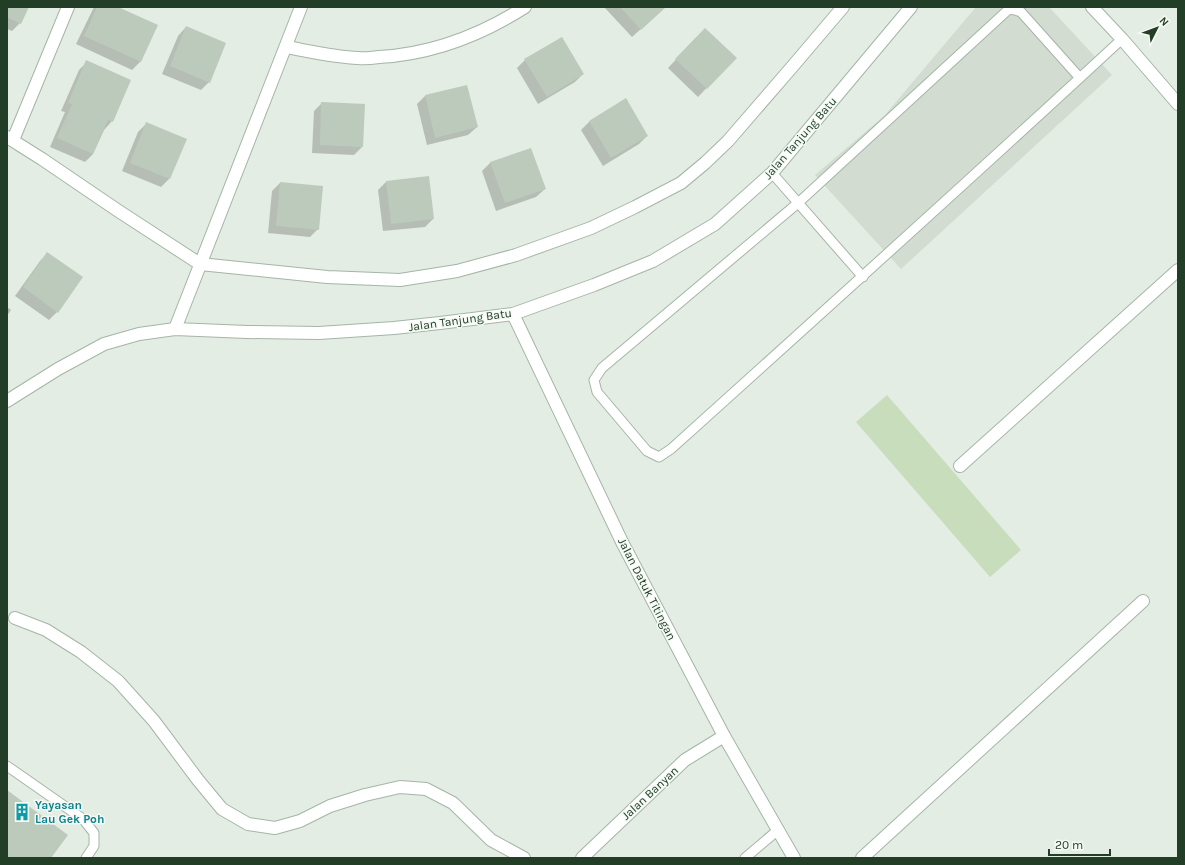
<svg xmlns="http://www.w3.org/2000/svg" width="1185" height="865" font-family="Karla,sans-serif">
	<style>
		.built { fill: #d2dcd1 }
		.green { fill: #c8ddbc }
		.shadow { fill: #0003 }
		.building { fill: #bccabb }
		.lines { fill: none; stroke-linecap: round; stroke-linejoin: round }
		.service-casing { stroke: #a5b5a7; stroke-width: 11 }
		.minor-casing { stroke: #a5b5a7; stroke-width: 14 }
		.tertiary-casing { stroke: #a5b5a7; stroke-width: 14 }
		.service { stroke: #fff; stroke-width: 9 }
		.minor { stroke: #fff; stroke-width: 12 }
		.tertiary { stroke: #fff; stroke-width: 12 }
		.labels { text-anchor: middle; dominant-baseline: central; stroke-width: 3; stroke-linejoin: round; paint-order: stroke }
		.street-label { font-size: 12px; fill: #223e26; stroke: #f4f9f3 }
		.culture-label { font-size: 12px; font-weight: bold; fill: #0d838f; stroke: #f4f9f3; text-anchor: start }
	</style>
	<rect width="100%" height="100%" fill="#e3ede3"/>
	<polygon class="built" points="976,7 1049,7 1112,75 901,269 815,175 884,116"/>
	<polygon class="green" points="887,395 1021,550 990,577 856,422"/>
	<g class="shadow">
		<polygon points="7,7 28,7 20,23 12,31 7,29"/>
		<polygon points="94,7 116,7 156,26 140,62 132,70 76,44"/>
		<polygon points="604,7 665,7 632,37"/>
		<polygon points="186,27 209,82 201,90 162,74 178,36"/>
		<polygon points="697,37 735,58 698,97 668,68"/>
		<polygon points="525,60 583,74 575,82 538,104 517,68"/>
		<polygon points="87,62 112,121 104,130 93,154 85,162 50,147 65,112 61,111 79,70"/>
		<polygon points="466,86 477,127 468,135 427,145 417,104 425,96"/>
		<polygon points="625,100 647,136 639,144 603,166 581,130 589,122"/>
		<polygon points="322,103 362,147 354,155 312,153 314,111"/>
		<polygon points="146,124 169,179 161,187 122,171 138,132"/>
		<polygon points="530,149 545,189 536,197 496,211 482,171 490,163"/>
		<polygon points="428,177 433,219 425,227 383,231 378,190 386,182"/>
		<polygon points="280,183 318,229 310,237 268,233 272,191"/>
		<polygon points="48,253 57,312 49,320 15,296 40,261"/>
		<polygon points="7,307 11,310 7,316"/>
	</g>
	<g class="building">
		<polygon points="7,7 29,7 21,24 7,17"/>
		<polygon points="97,7 118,7 158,25 141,62 84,36"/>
		<polygon points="620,7 666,7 641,30"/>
		<polygon points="186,26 226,43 210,83 170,66"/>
		<polygon points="705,28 737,58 707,89 675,59"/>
		<polygon points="562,37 584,74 547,97 524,59"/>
		<polygon points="86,60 131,80 113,122 108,120 93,154 57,138 72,104 68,103"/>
		<polygon points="467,85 478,127 435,138 425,95"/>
		<polygon points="626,98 648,136 611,158 589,121"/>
		<polygon points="321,102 365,104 363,147 320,145"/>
		<polygon points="146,122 187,139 170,179 130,163"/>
		<polygon points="531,148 546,189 505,203 490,162"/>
		<polygon points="429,176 434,219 391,224 386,181"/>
		<polygon points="280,182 323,186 319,230 276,226"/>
		<polygon points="47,252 83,277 58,313 23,287"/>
		<polygon points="7,790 68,835 51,858 7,858"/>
	</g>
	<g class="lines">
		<g class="service-casing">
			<g id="service">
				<path d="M1080,78L1021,12L1015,10L1009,9L798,203L602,368L594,380L597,392L647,451L659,457L671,449C822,313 973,177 1122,39"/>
				<polyline points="772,173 863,277"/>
				<polyline points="7,766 83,819 94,833 94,846 86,858"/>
				<polyline points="745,858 778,830"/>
			</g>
		</g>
		<g class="minor-casing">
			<g id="minor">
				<polyline points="1092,7 1122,39 1178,104"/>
				<path d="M286,47C309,51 334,57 358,58C365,59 372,58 379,57C431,54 481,35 525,7"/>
				<polyline points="7,137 42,159 117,210 200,264 327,277 400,280 457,271 516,255 591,228 635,207 681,183 705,163 728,141 792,67 843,7"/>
				<polyline points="13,140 68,7"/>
				<polyline points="513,314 622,542 724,736 794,858"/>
				<polyline points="175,329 301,7"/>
				<polyline points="960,466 1178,270"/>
				<polyline points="15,618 46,630 81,652 118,681 154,721 198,780 222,809 248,824 275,828 300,821 330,806 365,795 400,787 426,789 453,803 491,840 524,858"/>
				<polyline points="582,858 685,760 724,736"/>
				<polyline points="862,858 1143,601"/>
			</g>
		</g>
		<g class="tertiary-casing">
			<polyline id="tertiary" points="7,401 58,369 104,344 139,334 175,329 247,332 319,333 394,328 440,323 513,314 594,285 653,261 715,224 772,173 911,7"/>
		</g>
		<use href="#service" class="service"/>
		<use href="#minor" class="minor"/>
		<use href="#tertiary" class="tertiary"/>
	</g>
	<defs>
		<g id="building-bare" transform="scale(1.38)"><path d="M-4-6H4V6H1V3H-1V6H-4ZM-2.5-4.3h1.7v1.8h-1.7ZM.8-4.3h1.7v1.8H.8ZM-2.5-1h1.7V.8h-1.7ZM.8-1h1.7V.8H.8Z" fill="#0f9aa8" stroke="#f4f9f3" stroke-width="2.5" paint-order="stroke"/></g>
	</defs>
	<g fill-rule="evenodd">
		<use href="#building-bare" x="22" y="812"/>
	</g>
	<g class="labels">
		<g class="street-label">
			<text transform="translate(800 138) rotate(-49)">Jalan Tanjung Batu</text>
			<text transform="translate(460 320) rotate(-8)">Jalan Tanjung Batu</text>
			<text transform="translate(647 589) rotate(63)">Jalan Datuk Titingan</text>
			<text transform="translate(650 793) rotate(-43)">Jalan Banyan</text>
		</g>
		<g class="culture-label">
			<text x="35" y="805">Yayasan<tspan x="35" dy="14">Lau Gek Poh</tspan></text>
		</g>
	</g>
	<rect width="1185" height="865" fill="none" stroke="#223e26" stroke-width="16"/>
	<g transform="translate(1157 28) rotate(48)" stroke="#f4f9f3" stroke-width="3" paint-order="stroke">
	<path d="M0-3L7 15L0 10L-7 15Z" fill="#223e26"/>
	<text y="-6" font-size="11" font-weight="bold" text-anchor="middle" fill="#223e26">N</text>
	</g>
	<path d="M1049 849v6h61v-6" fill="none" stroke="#223e26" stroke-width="2"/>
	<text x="1055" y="849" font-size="12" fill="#223e26" stroke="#f4f9f3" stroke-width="3" paint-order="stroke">20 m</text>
</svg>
